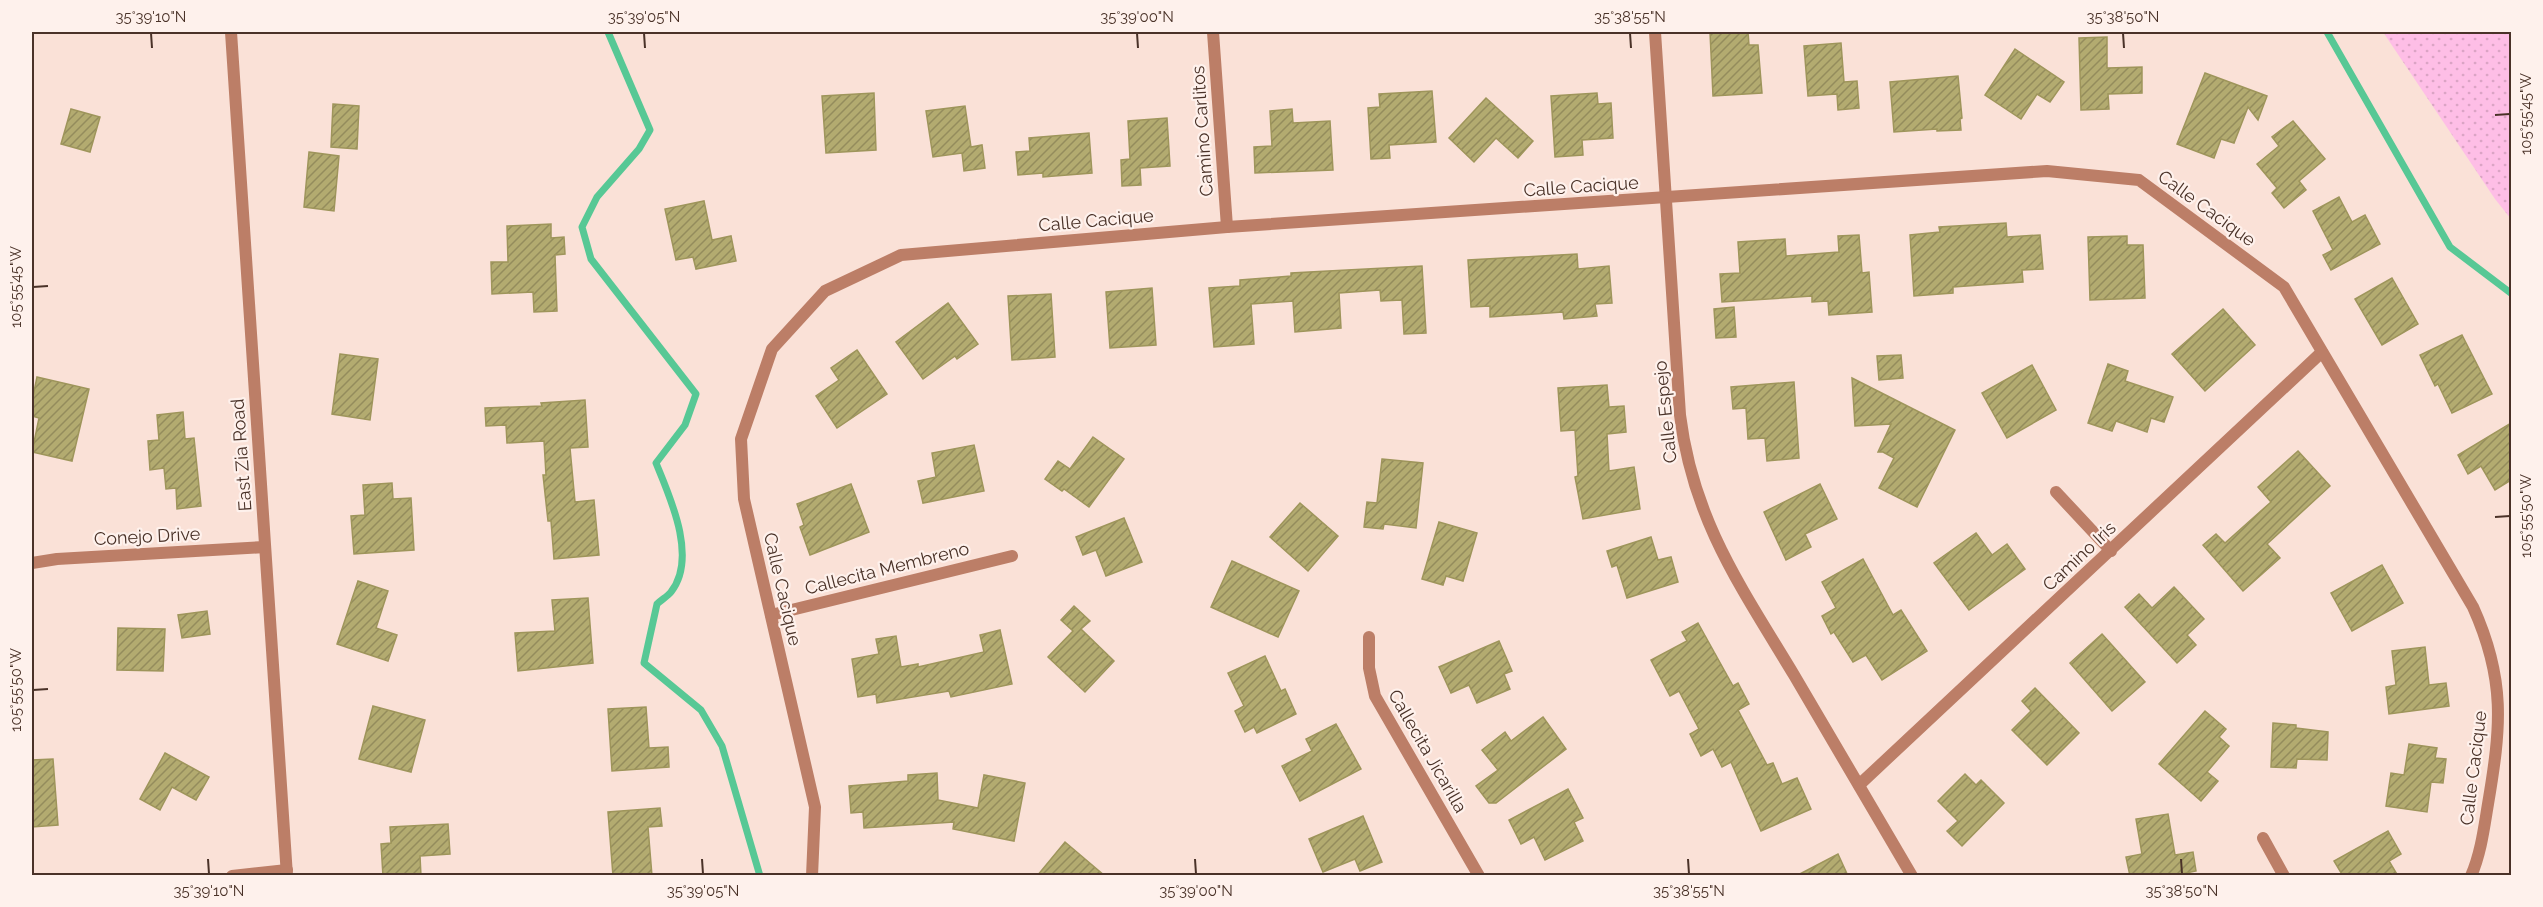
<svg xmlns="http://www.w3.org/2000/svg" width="2543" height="907" font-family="Raleway,sans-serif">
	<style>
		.grass { fill: url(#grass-dots) }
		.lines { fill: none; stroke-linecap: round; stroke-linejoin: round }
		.stream { stroke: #57c895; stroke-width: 7 }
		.building { fill: url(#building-hatch); stroke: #9e955b; stroke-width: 1.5 }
		.minor { stroke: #bc7e67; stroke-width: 12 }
		.tertiary { stroke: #bc7e67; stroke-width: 12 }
		.ticks { fill: none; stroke: #4a3228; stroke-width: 2 }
		.labels { text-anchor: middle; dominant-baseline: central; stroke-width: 4.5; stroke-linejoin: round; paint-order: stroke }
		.street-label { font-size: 18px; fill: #4a3228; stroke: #fef1ec }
		.neatline { fill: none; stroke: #4a3228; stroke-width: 2 }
		.ticks-label { font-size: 15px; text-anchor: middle; fill: #4a3228 }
	</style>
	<defs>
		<pattern id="grass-dots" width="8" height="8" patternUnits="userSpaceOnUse" patternTransform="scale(1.5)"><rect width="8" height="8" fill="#febee6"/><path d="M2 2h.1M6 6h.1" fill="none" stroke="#dba4c5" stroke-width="1.8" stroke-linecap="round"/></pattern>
		<pattern id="building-hatch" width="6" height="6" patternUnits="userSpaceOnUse" patternTransform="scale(1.5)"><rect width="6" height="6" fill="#b3ab70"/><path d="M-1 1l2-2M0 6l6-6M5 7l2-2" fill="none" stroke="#948c5c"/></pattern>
	</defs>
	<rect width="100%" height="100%" fill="#fae1d7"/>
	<polygon class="grass" points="2383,32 2511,32 2511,219 2495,199"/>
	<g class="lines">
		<g class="stream">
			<path d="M608,32L650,130L639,149L597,197L582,227L591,259L696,394L685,425L656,463C670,497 698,558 671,592C668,596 661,600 657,604L644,663L701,710L722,746L760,876"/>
			<polyline points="2327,32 2450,247 2512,294"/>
		</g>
	</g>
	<g class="building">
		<polygon points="1710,32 1748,32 1749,45 1758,45 1762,93 1713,96"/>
		<polygon points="2107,37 2107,68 2142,67 2142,93 2108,94 2109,109 2081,110 2079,38"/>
		<polygon points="1841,43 1844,82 1857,81 1859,108 1838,110 1837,94 1808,96 1804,46"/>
		<polygon points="2015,49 2064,82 2050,102 2037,94 2021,119 1985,95"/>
		<polygon points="2205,73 2267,96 2258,120 2248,107 2234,143 2221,139 2214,158 2177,144"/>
		<polygon points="1958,76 1962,118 1960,119 1961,130 1937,131 1937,129 1894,132 1890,82"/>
		<polygon points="1432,91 1436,142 1389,145 1390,158 1371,159 1368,108 1380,107 1379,94"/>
		<polygon points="874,93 876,150 826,153 822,96"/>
		<polygon points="1597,93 1598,104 1611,103 1613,138 1582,140 1583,155 1555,157 1551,96"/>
		<polygon points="1486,98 1533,141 1518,158 1496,138 1474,162 1449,138"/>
		<polygon points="333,104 359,106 357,149 331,147"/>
		<polygon points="965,106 971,147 982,145 985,168 964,171 962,153 933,157 926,111"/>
		<polygon points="71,109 100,117 90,152 61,144"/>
		<polygon points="1292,109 1293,123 1330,121 1333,170 1255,173 1254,147 1272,146 1270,111"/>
		<polygon points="1167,118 1170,166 1140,168 1141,185 1122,186 1121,160 1130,159 1128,121"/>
		<polygon points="2293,121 2325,159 2299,181 2306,190 2284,208 2272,193 2277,188 2257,164 2279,146 2272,137"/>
		<polygon points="1089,133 1092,173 1043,177 1043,173 1018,175 1016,152 1030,151 1029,138"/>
		<polygon points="309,152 339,156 334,211 304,207"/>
		<polygon points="2339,197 2352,222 2365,215 2380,244 2331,270 2323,255 2333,250 2313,211"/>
		<polygon points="704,201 712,240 731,236 736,261 696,269 693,257 676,260 665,209"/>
		<polygon points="2006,223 2007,237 2040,235 2043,269 2022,270 2023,282 1953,287 1953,293 1914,296 1910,235 1940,232 1939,227"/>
		<polygon points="551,224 551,238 564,237 565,254 555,255 557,311 534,312 533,292 492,294 491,262 508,262 507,226"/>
		<polygon points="1859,235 1862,273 1869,272 1872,312 1829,315 1828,301 1812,302 1812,296 1722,302 1720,274 1740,273 1738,242 1785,239 1786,256 1839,252 1838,236"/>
		<polygon points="2127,236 2127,245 2143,245 2145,298 2090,300 2088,237"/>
		<polygon points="1577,254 1578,269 1609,266 1612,303 1595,304 1597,316 1564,319 1563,312 1490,317 1490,306 1471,307 1468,260"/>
		<polygon points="1422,266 1426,333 1404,334 1402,300 1381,301 1380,290 1339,293 1341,328 1295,332 1293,301 1251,304 1254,344 1214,347 1209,288 1240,286 1240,280 1291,276 1291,273"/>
		<polygon points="2392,278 2418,324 2382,345 2355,299"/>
		<polygon points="1152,288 1156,345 1110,348 1106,292"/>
		<polygon points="1051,294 1055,357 1012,360 1008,296"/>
		<polygon points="948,303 978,344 957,359 955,356 923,379 896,342"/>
		<polygon points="1734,307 1736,337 1716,338 1714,309"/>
		<polygon points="2223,309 2255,345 2205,391 2172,354"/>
		<polygon points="2462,335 2492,394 2452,413 2438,384 2435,386 2420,355"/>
		<polygon points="857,350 887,394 837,428 816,396 839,380 831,368"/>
		<polygon points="340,354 378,359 370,420 332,414"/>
		<polygon points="1901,355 1903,378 1879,380 1877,356"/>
		<polygon points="2108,364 2128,371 2125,381 2173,397 2164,422 2151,418 2147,432 2116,421 2112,431 2088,423"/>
		<polygon points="2032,365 2056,410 2007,438 1982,393"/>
		<polygon points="37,377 89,389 72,461 32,452 39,418 32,416 32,401"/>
		<polygon points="1852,378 1955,430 1917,507 1879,488 1894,458 1883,452 1878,452 1891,424 1855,426"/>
		<polygon points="1794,382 1799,458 1767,461 1765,438 1748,439 1746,408 1733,409 1731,387"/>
		<polygon points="1607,385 1609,407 1624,406 1626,432 1607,434 1609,471 1634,467 1640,509 1583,519 1575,477 1578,476 1575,430 1561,431 1558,388"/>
		<polygon points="585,400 588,447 570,448 575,502 594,500 599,555 554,559 551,521 548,521 543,475 546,475 544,441 507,443 506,425 486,426 485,408 542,406 541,403"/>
		<polygon points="183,412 185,439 194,438 201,506 177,509 176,488 166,489 164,468 150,470 148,441 159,440 157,415"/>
		<polygon points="2511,423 2511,480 2495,490 2481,466 2468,474 2458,455"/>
		<polygon points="1093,437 1124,459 1089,507 1064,489 1062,491 1045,479 1058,461 1070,469"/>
		<polygon points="974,445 984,491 923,503 918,481 936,477 932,453"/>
		<polygon points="2298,451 2330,486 2267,544 2280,558 2243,591 2203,545 2216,534 2225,543 2271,502 2258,487"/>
		<polygon points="1382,459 1423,463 1416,528 1384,524 1383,529 1364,527 1367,502 1377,503"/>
		<polygon points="392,483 393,499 411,498 414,550 354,554 351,516 365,515 363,485"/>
		<polygon points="851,484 869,532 810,555 800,527 804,525 797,504"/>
		<polygon points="1820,484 1837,519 1805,534 1811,547 1786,560 1764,512"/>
		<polygon points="1300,503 1338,536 1308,571 1270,537"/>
		<polygon points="1124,518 1142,562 1106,576 1096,550 1083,555 1076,537"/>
		<polygon points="1439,522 1477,533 1463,581 1446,576 1443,585 1422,579"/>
		<polygon points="1976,533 1992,555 2007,544 2025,569 1969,610 1934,563"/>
		<polygon points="1651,537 1658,560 1671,557 1678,582 1627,598 1617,565 1612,567 1607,551"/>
		<polygon points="1863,559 1893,615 1901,610 1927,651 1882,680 1866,655 1853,662 1834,632 1831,634 1822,616 1836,608 1822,582"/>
		<polygon points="1232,561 1299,591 1278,637 1211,607"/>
		<polygon points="2382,565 2403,603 2352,631 2331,593"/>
		<polygon points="358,581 388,591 376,628 397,635 388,661 337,644"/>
		<polygon points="2174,587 2204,619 2187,635 2196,645 2177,663 2125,607 2139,594 2152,608"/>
		<polygon points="588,598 593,663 518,671 515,633 555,631 552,600"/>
		<polygon points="1074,606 1090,621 1081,629 1114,661 1085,692 1048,657 1073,631 1061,620"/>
		<polygon points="207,611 210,634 182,638 178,615"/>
		<polygon points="1698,623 1733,686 1738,683 1749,704 1738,710 1767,765 1773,763 1782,784 1797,778 1811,809 1761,831 1731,762 1722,767 1713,749 1701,756 1690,734 1699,729 1679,691 1670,696 1651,660 1687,641 1682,632"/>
		<polygon points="118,628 165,629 163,671 117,670"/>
		<polygon points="1000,630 1012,684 951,697 949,691 877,703 876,694 858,697 852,659 879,654 876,639 896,636 901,667 918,664 918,667 984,652 980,635"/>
		<polygon points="2102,634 2145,682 2112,711 2070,663"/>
		<polygon points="1499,641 1512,671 1504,674 1510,689 1477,703 1469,685 1451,693 1439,667"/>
		<polygon points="2425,647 2429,685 2446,683 2449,706 2389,714 2386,687 2396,685 2392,651"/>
		<polygon points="1265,656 1281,691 1285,689 1296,714 1257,733 1254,727 1245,732 1235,711 1244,706 1228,673"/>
		<polygon points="2035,688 2079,733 2047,765 2012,730 2031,711 2022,701"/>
		<polygon points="373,706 425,720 411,772 359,759"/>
		<polygon points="646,707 649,748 668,747 669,767 612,771 608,709"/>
		<polygon points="2205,711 2226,729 2219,737 2229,746 2207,772 2218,781 2201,801 2159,764"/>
		<polygon points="1543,717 1566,749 1496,803 1489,803 1476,786 1498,770 1482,750 1505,732 1511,741"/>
		<polygon points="2273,723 2296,725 2296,728 2328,732 2327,760 2297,759 2296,768 2271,767"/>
		<polygon points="1336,724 1361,769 1300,801 1282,766 1312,751 1306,739"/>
		<polygon points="2409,744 2437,748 2435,758 2446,759 2443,783 2431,782 2427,812 2386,806 2391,773 2404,775"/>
		<polygon points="165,753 209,777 196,800 172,787 160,810 140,799"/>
		<polygon points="53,759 58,825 32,827 32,760"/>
		<polygon points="937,773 938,800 978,808 984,775 1025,783 1014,841 953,829 954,822 864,828 863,812 851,813 849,786 908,781 908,775"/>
		<polygon points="1965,774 1976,785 1981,780 2004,803 1962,846 1947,831 1958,821 1938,801"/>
		<polygon points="1568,789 1583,818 1574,822 1583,841 1545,860 1534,837 1521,844 1509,820"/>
		<polygon points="660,808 662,826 648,827 652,876 613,876 608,812"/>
		<polygon points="2168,814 2175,855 2193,852 2196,871 2172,876 2130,876 2126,857 2142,854 2136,819"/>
		<polygon points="1363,816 1382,862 1360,871 1355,859 1323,872 1309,839"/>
		<polygon points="448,824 450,854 420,856 421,876 383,876 381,844 391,843 390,827"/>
		<polygon points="2388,831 2401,854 2389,861 2398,876 2343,876 2334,861"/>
		<polygon points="1065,842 1105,876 1037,876"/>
		<polygon points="1838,854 1848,876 1796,876"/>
	</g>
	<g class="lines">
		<g class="minor">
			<polyline points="1213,32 1227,227"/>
			<path d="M1655,32L1680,415C1693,520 1741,587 1794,675C1833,742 1872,809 1912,876"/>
			<polyline points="2056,492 2111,551"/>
			<polyline points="32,563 57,559 265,547"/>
			<polyline points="771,615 1012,556"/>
			<polyline points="1369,637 1369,668 1375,696 1479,876"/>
			<polyline points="1859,785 2322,352"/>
			<polyline points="2263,838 2284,876"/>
			<polyline points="232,876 287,870"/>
			<path d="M812,876L815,807L744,499L741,439L772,349L825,291L901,255L1227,227L2047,171L2139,180L2284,287L2473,607C2506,680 2501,727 2488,804C2484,828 2481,853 2471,876"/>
		</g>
		<polyline class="tertiary" points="231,32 287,876"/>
	</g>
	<path class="ticks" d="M151,33L152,48M644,33L645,48M1137,33L1138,48M1630,33L1631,48M2123,33L2124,48M2495,115L2510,114M33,287L48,286M2495,517L2510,516M33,690L48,689M208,859L209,874M702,859L703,874M1195,859L1196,874M1688,859L1689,874M2181,859L2182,874"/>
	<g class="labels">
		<g class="street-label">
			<text transform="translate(1202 131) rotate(-94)">Camino Carlitos</text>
			<text transform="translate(1581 186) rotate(-4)">Calle Cacique</text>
			<text transform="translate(2207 208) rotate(36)">Calle Cacique</text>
			<text transform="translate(1096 220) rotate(-5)">Calle Cacique</text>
			<text transform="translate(1665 412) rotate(-96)">Calle Espejo</text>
			<text transform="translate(241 455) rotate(-94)">East Zia Road</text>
			<text transform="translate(147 536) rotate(-3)">Conejo Drive</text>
			<text transform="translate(2079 556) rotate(-43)">Camino Iris</text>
			<text transform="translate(887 568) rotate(-14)">Callecita Membreno</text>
			<text transform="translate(783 589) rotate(77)">Calle Cacique</text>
			<text transform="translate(1428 751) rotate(60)">Callecita Jicarilla</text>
			<text transform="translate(2473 768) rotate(-83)">Calle Cacique</text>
		</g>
	</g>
	<rect width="2543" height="907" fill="none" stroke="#fef1ec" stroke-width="66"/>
	<rect x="33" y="33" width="2477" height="841" class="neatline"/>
	<g class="ticks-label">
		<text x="151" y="22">35°39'10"N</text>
		<text x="644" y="22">35°39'05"N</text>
		<text x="1137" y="22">35°39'00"N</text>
		<text x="1630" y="22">35°38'55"N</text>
		<text x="2123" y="22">35°38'50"N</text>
		<text transform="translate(2526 114) rotate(-90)" y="5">105°55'45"W</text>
		<text transform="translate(16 287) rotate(-90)" y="5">105°55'45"W</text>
		<text transform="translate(2526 516) rotate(-90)" y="5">105°55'50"W</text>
		<text transform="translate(16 690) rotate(-90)" y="5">105°55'50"W</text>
		<text x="209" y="896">35°39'10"N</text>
		<text x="703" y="896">35°39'05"N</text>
		<text x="1196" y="896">35°39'00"N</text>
		<text x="1689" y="896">35°38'55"N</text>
		<text x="2182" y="896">35°38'50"N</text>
	</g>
</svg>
